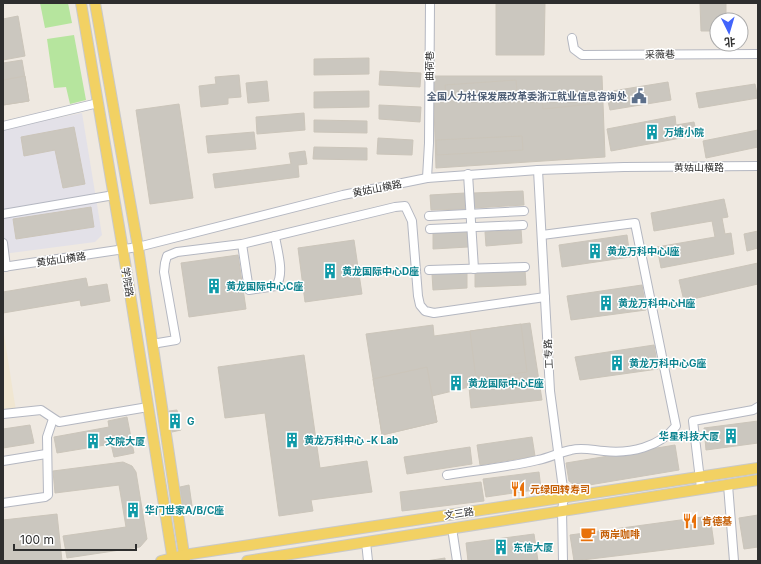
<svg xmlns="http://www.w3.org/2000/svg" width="761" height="564" font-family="Inter,'Noto Sans SC',sans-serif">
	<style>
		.industrial { fill: #e3e1e8 }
		.education { fill: #f0e6d1 }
		.green { fill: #b6e59e }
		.building { fill: #cbc7bf; stroke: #cbc5ba }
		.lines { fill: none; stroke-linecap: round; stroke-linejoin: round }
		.minor-casing { stroke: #b4b7c1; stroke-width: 10 }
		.major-casing { stroke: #c9c9c9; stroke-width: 12 }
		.minor { stroke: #fff; stroke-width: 8 }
		.major { stroke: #f2d163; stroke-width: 10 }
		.labels { text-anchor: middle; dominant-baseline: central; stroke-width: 3; stroke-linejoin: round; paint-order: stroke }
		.street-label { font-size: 10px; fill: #2e2e2e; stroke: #fff }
		.service-label { font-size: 10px; font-weight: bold; fill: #4e5e75; stroke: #fff; text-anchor: end }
		.culture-label { font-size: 10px; font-weight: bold; fill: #0d838f; stroke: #fff; text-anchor: start }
		.food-label { font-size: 10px; font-weight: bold; fill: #c56008; stroke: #fff; text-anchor: start }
	</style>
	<rect width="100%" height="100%" fill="#efe9e1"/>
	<polygon class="industrial" points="82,113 102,235 95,242 3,254 3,129"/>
	<polygon class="education" points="3,328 16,411 3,413"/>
	<g class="green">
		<polygon points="40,3 68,3 72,23 45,28"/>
		<polygon points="74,35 86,100 70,104 66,87 54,88 47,39"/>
	</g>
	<g class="building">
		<polygon points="496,3 545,3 544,55 496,55"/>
		<polygon points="700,3 726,3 726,20 717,20 717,31 701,31"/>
		<polygon points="18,16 25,56 3,60 3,19"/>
		<polygon points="369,58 369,74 314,75 314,59"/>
		<polygon points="22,60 29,101 3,105 3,63"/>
		<polygon points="380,71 421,73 420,87 379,85"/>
		<polygon points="239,75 241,97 228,98 228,104 201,107 199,86 216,84 215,77"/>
		<polygon points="25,76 29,101 3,105 3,80"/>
		<polygon points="433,76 602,76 605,157 436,168"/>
		<polygon points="516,80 517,91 446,96 445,85"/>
		<polygon points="267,81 269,101 248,103 246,83"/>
		<polygon points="668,82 671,100 610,110 606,92"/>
		<polygon points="755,84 758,98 699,108 696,93"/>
		<polygon points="369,91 369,107 314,108 314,92"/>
		<polygon points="590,92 591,104 543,109 542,97"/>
		<polygon points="179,104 193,198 150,204 136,110"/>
		<polygon points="379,105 421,107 420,122 379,119"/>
		<polygon points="304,113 305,130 257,134 256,117"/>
		<polygon points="675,116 676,125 694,122 697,135 611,151 607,129"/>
		<polygon points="314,120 367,121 367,133 314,132"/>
		<polygon points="74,127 85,184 63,188 55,150 24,156 21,137"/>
		<polygon points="758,130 758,147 706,158 703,141"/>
		<polygon points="254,132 256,149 208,153 206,136"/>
		<polygon points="522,136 523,150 437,155 436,140"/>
		<polygon points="378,138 413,140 412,155 377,154"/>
		<polygon points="314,147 367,148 367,160 313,159"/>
		<polygon points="305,151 307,164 298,165 299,177 215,188 213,174 291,164 289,153"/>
		<polygon points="523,191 524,205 473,208 473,193"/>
		<polygon points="465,193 465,209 431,210 430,195"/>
		<polygon points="724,199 728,217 722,218 725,234 731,233 734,254 661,268 657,247 715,237 712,221 654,231 651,213"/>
		<polygon points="91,207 94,227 16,239 13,219"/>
		<polygon points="521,229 522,243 486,246 485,232"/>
		<polygon points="758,231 758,248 747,251 744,234"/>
		<polygon points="467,232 468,247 433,249 433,233"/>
		<polygon points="627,235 630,257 562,267 559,245"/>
		<polygon points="354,240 362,294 305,302 298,248"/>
		<polygon points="238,255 246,309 189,317 181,263"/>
		<polygon points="758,263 758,284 684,301 679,280"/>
		<polygon points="525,270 526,285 475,287 475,272"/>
		<polygon points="467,272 467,288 433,290 432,274"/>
		<polygon points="86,278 88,287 107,284 110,301 81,306 80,300 3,313 3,292"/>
		<polygon points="642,285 646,310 571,320 567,296"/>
		<polygon points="530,323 542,400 471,408 469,387 432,396 437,422 382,435 366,334 433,325 434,336"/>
		<polygon points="521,324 527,372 476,379 470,331"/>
		<polygon points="654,345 658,369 580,380 575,357"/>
		<polygon points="304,355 320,468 367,461 372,492 311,500 313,511 279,516 265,413 225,418 218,367"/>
		<polygon points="427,367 437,422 382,435 373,379"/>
		<polygon points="177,410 181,430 172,432 169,411"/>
		<polygon points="127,417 134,453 114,457 111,444 57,453 54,437 109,427 108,421"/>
		<polygon points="758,421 758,443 706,450 704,428"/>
		<polygon points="30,425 34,443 3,448 3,429"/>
		<polygon points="532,437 535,456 480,465 477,445"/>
		<polygon points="675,445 679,470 577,487 569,481 566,463"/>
		<polygon points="470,447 472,464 407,474 404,457"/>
		<polygon points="123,462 132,466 136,472 147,539 140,547 67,558 63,536 126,527 119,485 55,493 53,471"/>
		<polygon points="539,472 541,489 486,497 483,479"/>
		<polygon points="481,482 484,501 402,511 400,492"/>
		<polygon points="189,485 192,506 183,507 180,487"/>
		<polygon points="57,514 62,561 3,561 3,520"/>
		<polygon points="758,515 758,547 744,549 739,518"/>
		<polygon points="710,516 714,544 574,561 570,535"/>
		<polygon points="534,534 538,561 468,561 466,543"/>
		<polygon points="445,558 445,561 426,561"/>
	</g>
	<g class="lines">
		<g class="minor-casing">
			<g id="minor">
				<polyline points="572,38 574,49 582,55 758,54"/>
				<polyline points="3,126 98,103"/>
				<polyline points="538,170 550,391 564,496 562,511 563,561"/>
				<polyline points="468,174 474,269"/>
				<polyline points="427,178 429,143 430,3"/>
				<polyline points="3,214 114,195"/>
				<polyline points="429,216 524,211"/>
				<polyline points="430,229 523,225"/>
				<polyline points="3,243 6,267"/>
				<path d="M242,244L249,290L276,286C285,273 277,251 275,236"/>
				<polyline points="3,267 138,247 343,195 427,178 538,170 624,167 758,166"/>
				<polyline points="429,270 525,267"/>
				<polyline points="152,344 176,340 164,272 165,263 167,256 177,252 242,244 395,207 405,206 412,221 418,296 420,305 425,311 434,313 545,297"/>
				<polyline points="3,414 41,410 59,422 148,407"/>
				<polyline points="3,461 46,454"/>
				<path d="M447,475C478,470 508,467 538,460C549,458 560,452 571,450C582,447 592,450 604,451C630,454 660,447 676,426L635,223L542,235"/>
				<polyline points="728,485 734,561"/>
				<polyline points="701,488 693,421 753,410 758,407"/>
				<polyline points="3,503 45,497 48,495 47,437 53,419"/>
				<polyline points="452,528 457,561"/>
				<polyline points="366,542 368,561"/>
			</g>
		</g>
		<g class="major-casing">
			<g id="major">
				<polyline points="81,3 123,250 173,561"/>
				<polyline points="95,3 138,247 185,561"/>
				<polyline points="161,561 184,555 758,468"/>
				<polyline points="247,561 758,480"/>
			</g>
		</g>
		<use href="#minor" class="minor"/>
		<use href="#major" class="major"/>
	</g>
	<defs>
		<g id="civic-bare" transform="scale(1.2)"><path d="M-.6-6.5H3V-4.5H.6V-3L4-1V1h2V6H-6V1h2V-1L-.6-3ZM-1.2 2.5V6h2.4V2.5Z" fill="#5c6f8a" stroke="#fff" stroke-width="2.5" paint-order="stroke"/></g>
		<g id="building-bare" transform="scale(1.2)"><path d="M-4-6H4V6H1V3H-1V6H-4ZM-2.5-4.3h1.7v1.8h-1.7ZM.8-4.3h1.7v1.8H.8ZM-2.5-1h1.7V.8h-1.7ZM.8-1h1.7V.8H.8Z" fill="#0f9aa8" stroke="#fff" stroke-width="2.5" paint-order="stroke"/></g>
		<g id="restaurant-bare" transform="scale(1.2)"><path d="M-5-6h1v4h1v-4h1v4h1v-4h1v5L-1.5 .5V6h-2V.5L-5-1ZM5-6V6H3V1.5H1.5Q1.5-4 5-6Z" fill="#e8710a" stroke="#fff" stroke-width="2.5" paint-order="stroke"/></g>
		<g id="cafe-bare" transform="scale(1.2)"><path d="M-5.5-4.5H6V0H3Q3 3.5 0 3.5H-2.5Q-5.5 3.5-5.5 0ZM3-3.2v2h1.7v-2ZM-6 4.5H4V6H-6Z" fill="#e8710a" stroke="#fff" stroke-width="2.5" paint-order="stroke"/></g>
	</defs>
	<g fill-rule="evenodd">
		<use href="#civic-bare" x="639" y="96"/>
		<use href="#building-bare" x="652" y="132"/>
		<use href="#building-bare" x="595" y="251"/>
		<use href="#building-bare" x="330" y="271"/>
		<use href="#building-bare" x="214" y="286"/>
		<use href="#building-bare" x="606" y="303"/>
		<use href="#building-bare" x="617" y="363"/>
		<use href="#building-bare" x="456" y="383"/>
		<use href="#building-bare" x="175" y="421"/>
		<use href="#building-bare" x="731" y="436"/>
		<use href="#building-bare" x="292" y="440"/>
		<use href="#building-bare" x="93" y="441"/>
		<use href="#restaurant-bare" x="518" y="489"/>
		<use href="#building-bare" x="133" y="510"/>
		<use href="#restaurant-bare" x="690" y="521"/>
		<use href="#cafe-bare" x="588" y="534"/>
		<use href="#building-bare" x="501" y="547"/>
	</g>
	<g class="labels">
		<g class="street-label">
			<text transform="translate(660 54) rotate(-1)">采薇巷</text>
			<text transform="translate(429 66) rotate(-90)">曲荷巷</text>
			<text x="699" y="167">黄姑山横路</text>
			<text transform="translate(377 188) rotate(-11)">黄姑山横路</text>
			<text transform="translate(61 259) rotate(-8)">黄姑山横路</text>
			<text transform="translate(128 282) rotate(81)">学院路</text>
			<text transform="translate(548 354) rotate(-93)">工专路</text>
			<text transform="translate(459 513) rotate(-9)">文三路</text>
		</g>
		<g class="service-label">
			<text x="627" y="96">全国人力社保发展改革委浙江就业信息咨询处</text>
		</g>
		<g class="culture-label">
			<text x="664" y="132">万塘小院</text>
			<text x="607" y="251">黄龙万科中心I座</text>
			<text x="342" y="271">黄龙国际中心D座</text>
			<text x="226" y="286">黄龙国际中心C座</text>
			<text x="618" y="303">黄龙万科中心H座</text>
			<text x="629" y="363">黄龙万科中心G座</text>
			<text x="468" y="383">黄龙国际中心E座</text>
			<text x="187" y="421">G</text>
			<text x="719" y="436" text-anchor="end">华星科技大厦</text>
			<text x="304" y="440">黄龙万科中心 -K Lab</text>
			<text x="105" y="441">文院大厦</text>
			<text x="145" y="510">华门世家A/B/C座</text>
			<text x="513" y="547">东信大厦</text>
		</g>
		<g class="food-label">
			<text x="530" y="489">元绿回转寿司</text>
			<text x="702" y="521">肯德基</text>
			<text x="600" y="534">两岸咖啡</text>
		</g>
	</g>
	<rect width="761" height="564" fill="none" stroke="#2e2e2e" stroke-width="8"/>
	<g transform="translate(729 32) rotate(175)"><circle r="19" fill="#ffffff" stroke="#ababab"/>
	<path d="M0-3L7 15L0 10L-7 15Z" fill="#4264fb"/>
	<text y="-6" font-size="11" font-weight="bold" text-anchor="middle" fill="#2e2e2e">北</text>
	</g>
	<path d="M14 544v6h122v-6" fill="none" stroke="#2e2e2e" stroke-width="2"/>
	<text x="20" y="544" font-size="12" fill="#2e2e2e" stroke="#ffffff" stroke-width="3" paint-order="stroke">100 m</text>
</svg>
